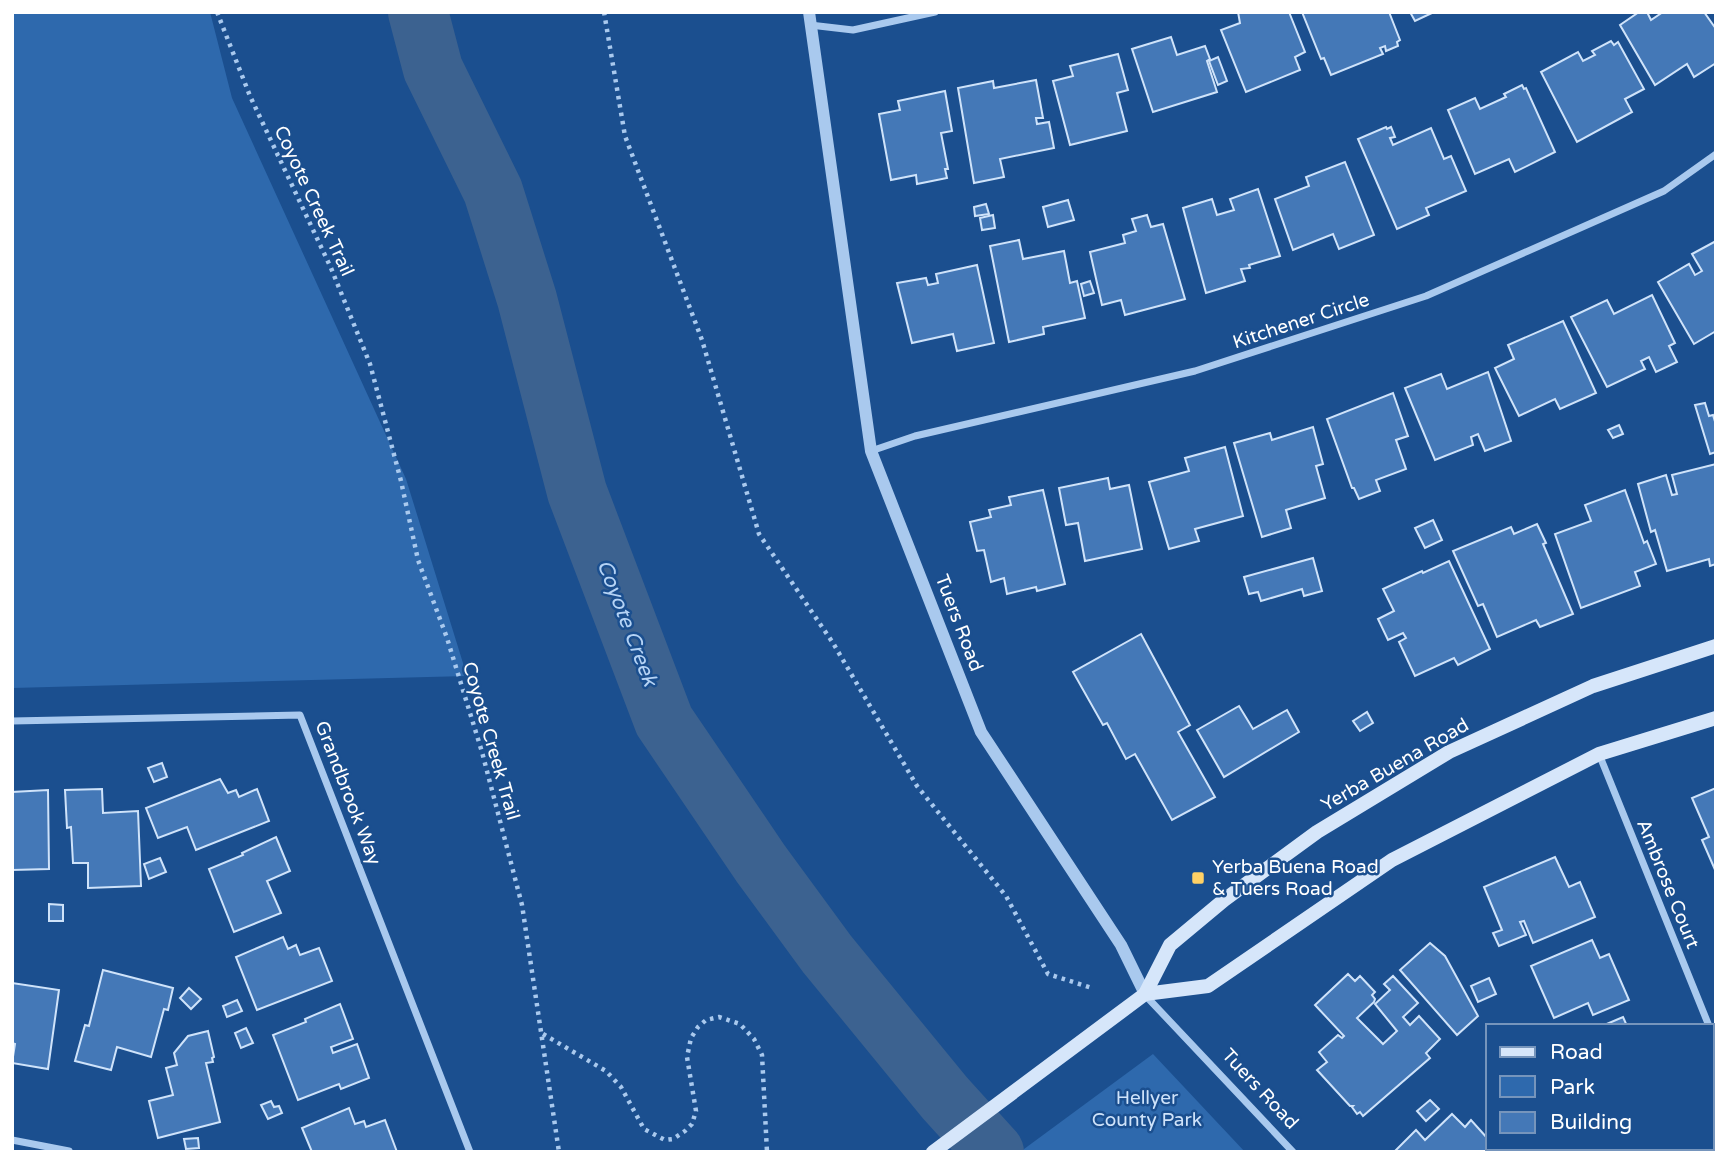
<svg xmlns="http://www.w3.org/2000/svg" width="1728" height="1164" font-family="'Varela Round',sans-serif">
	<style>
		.green { fill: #2e69ad }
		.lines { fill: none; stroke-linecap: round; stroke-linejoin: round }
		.river { stroke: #3c6290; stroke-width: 60 }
		.building { fill: #4478b7; stroke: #cfe3fa; stroke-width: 2 }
		.path { stroke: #a9c9ee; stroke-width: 4.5; stroke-dasharray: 3.5 5; stroke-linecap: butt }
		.minor { stroke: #a9c9ee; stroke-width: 7 }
		.tertiary { stroke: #a9c9ee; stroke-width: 12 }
		.secondary { stroke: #d6e6fa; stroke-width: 14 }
		.poi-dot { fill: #ffd166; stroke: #1b4f8f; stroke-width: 2.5 }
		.labels { text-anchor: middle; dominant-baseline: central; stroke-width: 5; stroke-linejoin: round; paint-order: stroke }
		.street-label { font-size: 19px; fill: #fff; stroke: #1b4f8f }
		.poi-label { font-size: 19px; fill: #fff; stroke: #1b4f8f; text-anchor: start }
		.park-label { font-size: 19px; fill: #cfe3fa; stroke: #1b4f8f }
		.water-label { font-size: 21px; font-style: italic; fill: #b5d3f5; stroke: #1b4f8f }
	</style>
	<rect width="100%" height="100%" fill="#1b4f8f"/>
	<g class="green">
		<polygon points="12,12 210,12 232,98 406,479 467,676 12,688"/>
		<polygon points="1153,1054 1245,1152 1020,1152"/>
	</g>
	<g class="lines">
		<polyline class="river" points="418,12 433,69 493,191 527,299 577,492 664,721 761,864 827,954 945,1098 994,1152"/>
	</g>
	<g class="building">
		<polygon points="1289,12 1305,52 1295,57 1300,70 1246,92 1221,30 1240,23 1238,12"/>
		<polygon points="1302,12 1389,12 1400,40 1397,42 1398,46 1386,51 1385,46 1380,48 1383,54 1331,75 1324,58 1321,59"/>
		<polygon points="1410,12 1434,12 1415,21"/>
		<polygon points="1639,12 1647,12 1651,20 1663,12 1704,12 1716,29 1716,63 1694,77 1687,64 1655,85 1620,25"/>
		<polygon points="1171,37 1177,55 1205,46 1210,59 1207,61 1217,92 1153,112 1132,49"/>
		<polygon points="1611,41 1614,45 1618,42 1644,89 1625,99 1632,112 1577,142 1541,72 1578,52 1583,61 1595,55 1592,51"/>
		<polygon points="1118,54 1128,90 1117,93 1127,131 1070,145 1053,81 1073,76 1070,66"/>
		<polygon points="1218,57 1227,81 1218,85 1209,61"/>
		<polygon points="1036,80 1043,118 1036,118 1037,124 1049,122 1054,148 1000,159 1004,177 974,183 958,88 993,81 994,88"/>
		<polygon points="1522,85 1524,89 1526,88 1555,152 1515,172 1509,159 1475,174 1448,110 1475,98 1480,109 1506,97 1504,94"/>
		<polygon points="945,91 952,131 941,133 948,169 945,169 947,178 917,184 916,175 891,180 879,114 900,110 898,101"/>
		<polygon points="1386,127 1387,129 1391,127 1395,137 1390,138 1393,145 1431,128 1444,159 1451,156 1466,191 1426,208 1429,215 1397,229 1358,139"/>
		<polygon points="1345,162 1374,235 1339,249 1333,234 1293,250 1275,199 1309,186 1306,177"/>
		<polygon points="1258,189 1280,256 1249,265 1250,268 1241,269 1245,281 1206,293 1183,208 1212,199 1217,215 1234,210 1230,199"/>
		<polygon points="1068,200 1074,220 1048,227 1043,207"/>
		<polygon points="986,204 989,214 975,216 974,207"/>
		<polygon points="993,215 995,228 982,230 980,218"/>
		<polygon points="1147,215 1151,227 1163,224 1185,299 1125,315 1121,300 1102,305 1090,252 1125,243 1123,235 1136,231 1132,219"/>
		<polygon points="1019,240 1023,259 1064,251 1070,283 1077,281 1085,318 1043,327 1044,334 1009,342 990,246"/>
		<polygon points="1716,241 1716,331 1694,344 1658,282 1689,264 1695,275 1702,271 1692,254"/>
		<polygon points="977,265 994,343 957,351 953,334 912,343 897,283 926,278 928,285 938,283 936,274"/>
		<polygon points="1090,281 1094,293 1084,296 1081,284"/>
		<polygon points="1652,295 1675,343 1669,346 1677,362 1656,372 1649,357 1641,361 1645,369 1607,387 1571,317 1607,300 1614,314"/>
		<polygon points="1563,321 1596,393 1560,409 1555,399 1519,416 1495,368 1514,359 1508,345"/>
		<polygon points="1488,372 1511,441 1485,451 1478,434 1471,437 1473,445 1435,460 1405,388 1441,374 1447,389"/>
		<polygon points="1393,393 1408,436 1396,440 1406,469 1376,480 1380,491 1359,499 1354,488 1352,488 1327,419"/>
		<polygon points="1705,403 1709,416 1713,415 1716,425 1716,452 1710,454 1695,405"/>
		<polygon points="1619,425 1623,434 1613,438 1608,430"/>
		<polygon points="1313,427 1323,464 1316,466 1325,498 1286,510 1291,528 1262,537 1234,443 1270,433 1272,440"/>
		<polygon points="1225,447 1243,516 1195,529 1199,541 1169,549 1149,482 1189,471 1185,458"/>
		<polygon points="1716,464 1716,564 1710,566 1709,559 1667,571 1655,530 1651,532 1638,484 1666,475 1672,495 1677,494 1672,475"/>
		<polygon points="1108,478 1110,489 1129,485 1142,549 1085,561 1078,523 1066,525 1059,488"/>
		<polygon points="1043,490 1065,584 1037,591 1036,587 1007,594 1004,578 991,582 984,550 977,551 970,522 991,517 989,510 1011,505 1009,497"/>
		<polygon points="1625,490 1644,543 1647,541 1656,564 1635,572 1640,586 1581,608 1555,534 1591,521 1585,505"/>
		<polygon points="1433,520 1442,540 1425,548 1415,528"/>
		<polygon points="1537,524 1546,543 1543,544 1573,614 1540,627 1536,620 1497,637 1483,604 1478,606 1453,551 1511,527 1514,534"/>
		<polygon points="1313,558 1322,591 1304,596 1302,589 1261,601 1258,592 1249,594 1244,577"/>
		<polygon points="1449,561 1490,649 1458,665 1454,658 1415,676 1399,642 1406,638 1403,633 1388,640 1378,619 1394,611 1383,589 1422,571 1423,573"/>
		<polygon points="1141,634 1190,725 1178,732 1215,797 1172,820 1135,754 1126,759 1107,723 1103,725 1073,672"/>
		<polygon points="1239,706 1253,729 1287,710 1299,732 1224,777 1197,730"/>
		<polygon points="1367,712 1373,723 1360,731 1353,721"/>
		<polygon points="162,763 167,777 154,782 148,768"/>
		<polygon points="220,779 228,793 236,790 239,797 257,789 269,821 196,850 187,827 158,838 146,808"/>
		<polygon points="1716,788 1716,872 1702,840 1709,837 1692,798"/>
		<polygon points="102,789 103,813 138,811 141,886 88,888 88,863 73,863 71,827 67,828 65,790"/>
		<polygon points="48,790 49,869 12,870 12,792"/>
		<polygon points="276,837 290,871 267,881 281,913 234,932 209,869 243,855 242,853"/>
		<polygon points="1555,857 1569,887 1580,882 1595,917 1533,943 1524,921 1520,922 1526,935 1499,946 1493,933 1502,930 1484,887"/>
		<polygon points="160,858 166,872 149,879 144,864"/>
		<polygon points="49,904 63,905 63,921 49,921"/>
		<polygon points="283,937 288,949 296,945 300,955 319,948 332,981 257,1010 236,957"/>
		<polygon points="1592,940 1600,958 1609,954 1629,1000 1593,1015 1588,1003 1554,1018 1531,966"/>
		<polygon points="1430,943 1445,956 1478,1016 1457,1035 1400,970"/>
		<polygon points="103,970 173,988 168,1010 164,1009 151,1057 117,1047 111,1070 75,1061 85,1025 89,1026"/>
		<polygon points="1348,974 1355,981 1360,976 1375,992 1372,995 1375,999 1374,1002 1357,1018 1383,1044 1397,1031 1375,1004 1390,990 1384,984 1393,976 1418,1003 1403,1017 1410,1025 1419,1016 1440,1039 1426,1053 1430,1058 1363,1116 1360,1112 1357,1114 1352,1107 1353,1106 1350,1106 1317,1070 1327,1062 1319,1052 1338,1035 1342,1038 1344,1036 1315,1005"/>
		<polygon points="1489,978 1496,994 1478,1002 1471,986"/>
		<polygon points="12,983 59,990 48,1069 12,1063 15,1044 12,1043"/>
		<polygon points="189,988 201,999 191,1009 180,998"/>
		<polygon points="237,1000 242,1011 227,1017 223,1006"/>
		<polygon points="340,1004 353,1039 331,1047 333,1053 357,1044 369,1078 341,1089 339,1084 298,1100 273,1035 306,1022 305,1019"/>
		<polygon points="1623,1017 1627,1026 1602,1026"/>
		<polygon points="246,1028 253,1043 241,1048 235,1033"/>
		<polygon points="208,1031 214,1057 212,1058 213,1062 206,1063 220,1122 158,1138 149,1101 173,1095 166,1068 177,1065 174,1053 188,1036"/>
		<polygon points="1430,1100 1439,1109 1426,1121 1417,1111"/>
		<polygon points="271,1101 274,1107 279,1106 282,1113 268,1119 261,1105"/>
		<polygon points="349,1108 355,1124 364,1121 366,1127 385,1120 397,1152 312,1152 302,1128"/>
		<polygon points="1452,1114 1465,1127 1471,1120 1488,1139 1488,1152 1394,1152 1416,1130 1425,1140"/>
		<polygon points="198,1138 199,1148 186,1149 184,1139"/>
		<polygon points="1559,1148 1681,1148 1684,1152 1555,1152"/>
	</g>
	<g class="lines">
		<g class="path">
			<polyline points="217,12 250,96 331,268 370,364 401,481 418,560 447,638 482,752 522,905 559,1152"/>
			<polyline points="604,12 625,136 702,340 759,534 833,643 917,786 1006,896 1048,974 1092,988"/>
			<polyline points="543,1034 606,1071 621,1087 644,1129 665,1140 673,1139 685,1131 692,1124 696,1111 687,1057 691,1038 698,1027 706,1020 719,1017 740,1024 754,1039 762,1055 767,1152"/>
		</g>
		<g class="minor">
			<polyline points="810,25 853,30 935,12"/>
			<polyline points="871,451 915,436 1195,371 1426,296 1664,191 1716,154"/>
			<polyline points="12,721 300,715 470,1152"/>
			<polyline points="1599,754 1709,1026"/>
			<polyline points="1145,995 1293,1152"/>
			<polyline points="1712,1035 1716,1043"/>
			<polyline points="12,1140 69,1151"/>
		</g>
		<polyline class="tertiary" points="809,12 871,451 981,732 1121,945 1145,994"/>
		<g class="secondary">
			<polyline points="1145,994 1208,986 1392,860 1599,754 1716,718"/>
			<polyline points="933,1152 1145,994 1170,945 1224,900 1317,832 1449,752 1593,686 1716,646"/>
		</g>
	</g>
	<rect class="poi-dot" x="1191" y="871" width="14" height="14" rx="3.5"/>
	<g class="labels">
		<g class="street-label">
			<text transform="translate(314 201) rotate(65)">Coyote Creek Trail</text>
			<text transform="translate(1301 321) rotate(-18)">Kitchener Circle</text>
			<text transform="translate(959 623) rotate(69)">Tuers Road</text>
			<text transform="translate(491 741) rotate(74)">Coyote Creek Trail</text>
			<text transform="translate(1395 765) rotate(-30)">Yerba Buena Road</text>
			<text transform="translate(348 793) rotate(69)">Grandbrook Way</text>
			<text transform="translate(1668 884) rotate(68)">Ambrose Court</text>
			<text transform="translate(1260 1089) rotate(47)">Tuers Road</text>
		</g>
		<g class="poi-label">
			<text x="1212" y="867">Yerba Buena Road<tspan x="1212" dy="22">&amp; Tuers Road</tspan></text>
		</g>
		<g class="park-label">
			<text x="1147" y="1098">Hellyer<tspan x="1147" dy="22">County Park</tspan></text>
		</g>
		<g class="water-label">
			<text transform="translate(627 623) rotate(69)">Coyote Creek</text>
		</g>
	</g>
	<rect width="1728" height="1164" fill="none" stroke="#ffffff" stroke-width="28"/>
	<rect x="1486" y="1024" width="228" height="126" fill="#1b4f8f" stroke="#7695bc" stroke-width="2"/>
	<rect x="1500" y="1047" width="35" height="10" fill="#d6e6fa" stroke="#7695bc" stroke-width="2"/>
	<text x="1550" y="1059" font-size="21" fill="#ffffff">Road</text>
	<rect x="1500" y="1076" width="35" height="21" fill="#2e69ad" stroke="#7695bc" stroke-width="2"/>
	<text x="1550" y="1094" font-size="21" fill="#ffffff">Park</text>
	<rect x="1500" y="1112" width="35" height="21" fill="#4478b7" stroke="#7695bc" stroke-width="2"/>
	<text x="1550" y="1129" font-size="21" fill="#ffffff">Building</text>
</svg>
